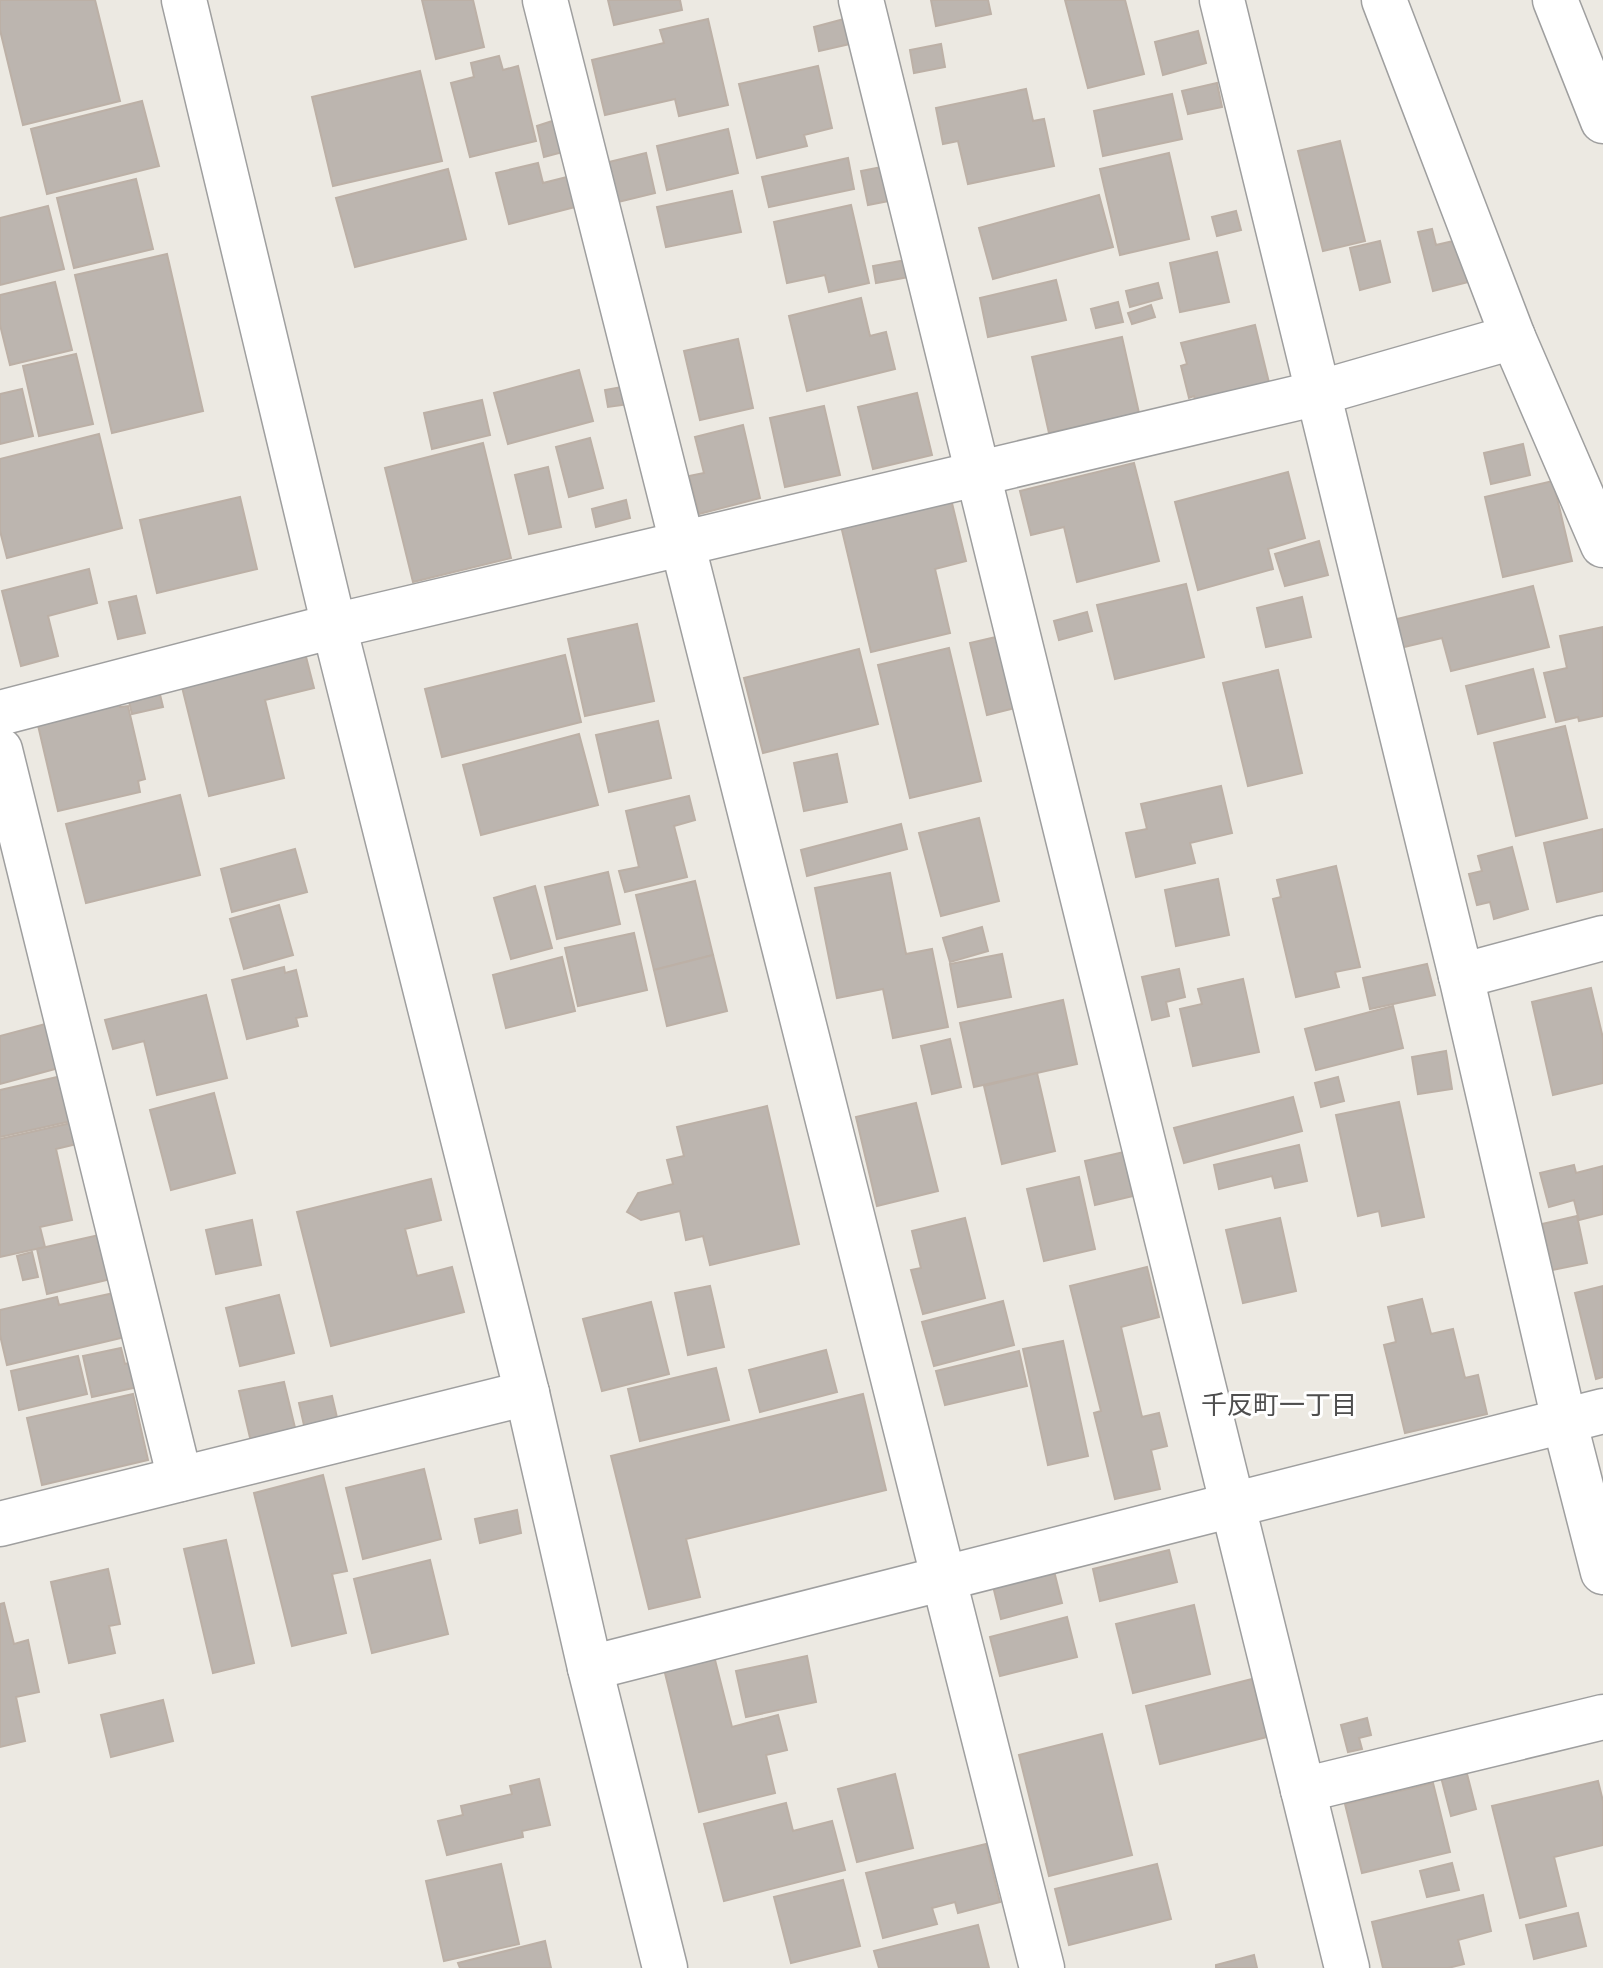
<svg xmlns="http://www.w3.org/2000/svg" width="1603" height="1968" font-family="Arial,'Noto Sans JP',sans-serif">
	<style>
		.building { fill: #bcb5af; stroke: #bcb0a6; stroke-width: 2 }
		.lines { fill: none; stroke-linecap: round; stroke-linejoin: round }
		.minor-casing { stroke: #9f9f9f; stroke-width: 47 }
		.minor { stroke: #fff; stroke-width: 44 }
		.labels { text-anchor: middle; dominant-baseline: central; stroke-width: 6; stroke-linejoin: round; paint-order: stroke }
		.neighbourhood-label { font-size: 26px; fill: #4e4e4e; stroke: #fff }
	</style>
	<rect width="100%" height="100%" fill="#ece9e2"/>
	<g class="building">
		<polygon points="0,0 95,0 120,101 23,125 0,30"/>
		<polygon points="422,0 473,0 484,47 436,59"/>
		<polygon points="608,0 680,0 682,10 614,25"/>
		<polygon points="931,0 988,0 991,14 936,26"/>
		<polygon points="1065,0 1125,0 1144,74 1088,88"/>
		<polygon points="708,19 728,105 679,116 675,99 605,115 592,60 664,43 660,30"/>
		<polygon points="844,19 850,44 819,51 814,27"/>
		<polygon points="1198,31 1206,63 1163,75 1155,42"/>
		<polygon points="941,44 945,67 914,73 910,50"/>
		<polygon points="499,56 503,70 518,66 536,141 470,157 451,83 474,77 471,63"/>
		<polygon points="818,66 832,128 804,135 807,146 757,158 739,84"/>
		<polygon points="420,71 442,161 333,186 312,97"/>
		<polygon points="1217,83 1222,107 1188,114 1182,91"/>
		<polygon points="1026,89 1033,121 1044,119 1054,166 968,184 958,141 943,144 936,108"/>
		<polygon points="1172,94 1182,139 1103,156 1094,111"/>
		<polygon points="142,101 159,166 47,194 31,129"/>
		<polygon points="574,114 574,149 544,157 537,126"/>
		<polygon points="728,129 738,173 667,190 657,146"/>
		<polygon points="1340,141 1365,241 1323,251 1298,151"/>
		<polygon points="646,153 655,193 618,202 609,162"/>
		<polygon points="1169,153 1189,239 1120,255 1100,169"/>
		<polygon points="848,158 854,189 769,207 762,177"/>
		<polygon points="538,163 543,183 571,176 579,206 509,224 496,173"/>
		<polygon points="882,167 889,201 868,205 861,171"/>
		<polygon points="448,169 466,239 355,267 336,198"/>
		<polygon points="136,179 153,249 74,268 57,198"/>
		<polygon points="732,191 741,232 666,247 657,207"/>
		<polygon points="1099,195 1113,247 993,279 979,228"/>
		<polygon points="851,205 869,283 829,292 825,275 787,283 774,222"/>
		<polygon points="48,206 64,269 0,285 0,218"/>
		<polygon points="1236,211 1241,230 1217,236 1212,217"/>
		<polygon points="1432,229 1436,245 1462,239 1472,281 1433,291 1418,232"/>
		<polygon points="1380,241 1390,282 1360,290 1350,248"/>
		<polygon points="1217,252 1229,302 1180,312 1170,263"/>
		<polygon points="167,254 203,411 112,433 75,275"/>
		<polygon points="906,260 909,277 876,283 873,266"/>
		<polygon points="1056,280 1066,320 988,337 980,298"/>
		<polygon points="55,282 72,350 10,365 0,325 0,295"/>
		<polygon points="1158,283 1162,298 1130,307 1126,291"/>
		<polygon points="861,298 870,336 886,332 895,369 807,391 789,316"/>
		<polygon points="1118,302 1123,322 1096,328 1091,309"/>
		<polygon points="1151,305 1155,317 1132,324 1128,313"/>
		<polygon points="1255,325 1272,395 1199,414 1194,396 1189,398 1181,366 1187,364 1181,343"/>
		<polygon points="1122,337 1139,413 1049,433 1032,357"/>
		<polygon points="738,339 753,408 700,420 684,351"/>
		<polygon points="76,354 93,424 39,436 23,366"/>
		<polygon points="579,370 593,421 508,444 494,393"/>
		<polygon points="628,386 630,404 608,407 605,390"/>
		<polygon points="22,389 33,436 0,444 0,394"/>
		<polygon points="917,393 932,455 873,469 858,407"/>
		<polygon points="482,400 490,435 432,449 424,413"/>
		<polygon points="824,406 840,475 785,487 770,418"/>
		<polygon points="743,425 760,498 699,514 689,476 704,473 695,437"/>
		<polygon points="99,434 122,528 7,558 0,531 0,459"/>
		<polygon points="590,438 603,488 569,497 556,447"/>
		<polygon points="483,443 511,558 413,582 385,468"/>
		<polygon points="1523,444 1530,475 1491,484 1484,453"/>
		<polygon points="1134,463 1159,561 1077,582 1064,527 1031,535 1020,491"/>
		<polygon points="548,467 561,527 529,534 515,475"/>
		<polygon points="1288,472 1305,538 1268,549 1273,569 1198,590 1175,502"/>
		<polygon points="1553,481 1572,561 1503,577 1485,497"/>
		<polygon points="240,497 257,569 157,593 140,520"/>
		<polygon points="951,499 966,561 935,569 950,633 871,652 841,526"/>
		<polygon points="626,500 630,518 596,527 592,509"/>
		<polygon points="1319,541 1328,575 1285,586 1275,554"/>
		<polygon points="89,569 97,603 48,616 58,656 21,666 2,591"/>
		<polygon points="1186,584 1204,657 1115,679 1097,605"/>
		<polygon points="1533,586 1549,647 1451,671 1442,638 1400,648 1393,620"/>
		<polygon points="136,596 145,633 118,639 109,602"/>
		<polygon points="1302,597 1311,637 1266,647 1257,608"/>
		<polygon points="1087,612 1092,631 1059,640 1054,621"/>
		<polygon points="637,624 654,701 585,716 568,639"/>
		<polygon points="1603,627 1603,716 1579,721 1578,717 1556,722 1544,673 1567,668 1560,636"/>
		<polygon points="996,637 1015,708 987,715 970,643"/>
		<polygon points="949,648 981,781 910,798 878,665"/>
		<polygon points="304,649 314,688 265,700 284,778 209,796 180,679"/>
		<polygon points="859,649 878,724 763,753 744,678"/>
		<polygon points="565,655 581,722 442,757 425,689"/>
		<polygon points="1533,669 1545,717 1478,734 1466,686"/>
		<polygon points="1278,670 1302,773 1248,786 1223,683"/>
		<polygon points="155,674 163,707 132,714 124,681"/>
		<polygon points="119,702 120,707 128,706 145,779 138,781 140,792 58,811 37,721"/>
		<polygon points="658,721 671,778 609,792 596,735"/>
		<polygon points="1565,726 1587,818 1516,836 1494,743"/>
		<polygon points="579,734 598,805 481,835 463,765"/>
		<polygon points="837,754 847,802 804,811 794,763"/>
		<polygon points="1221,786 1232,833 1190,843 1195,863 1136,877 1126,833 1147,829 1141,804"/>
		<polygon points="180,795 200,875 86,903 66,824"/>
		<polygon points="689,796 695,820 674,826 687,877 625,892 619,871 639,867 626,811"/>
		<polygon points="979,818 999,901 941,916 919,833"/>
		<polygon points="901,824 907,849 807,876 801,850"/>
		<polygon points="1603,829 1603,891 1557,902 1544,843"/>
		<polygon points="1512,847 1528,909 1494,919 1490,902 1477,905 1469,874 1482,871 1478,856"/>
		<polygon points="295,849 307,892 232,912 221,869"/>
		<polygon points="1336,866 1360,967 1335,972 1339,987 1296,997 1273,899 1281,897 1277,880"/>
		<polygon points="608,872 620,924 557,939 545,887"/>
		<polygon points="890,873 906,954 932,949 948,1027 893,1038 883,989 837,998 815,888"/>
		<polygon points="1218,879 1229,935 1176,946 1165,890"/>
		<polygon points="695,881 713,955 654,970 636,895"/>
		<polygon points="535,886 552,948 511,959 494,898"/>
		<polygon points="279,905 293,955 244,969 230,919"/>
		<polygon points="982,927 988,951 950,962 943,938"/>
		<polygon points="634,933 647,990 578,1006 565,948"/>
		<polygon points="1002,954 1011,997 958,1007 950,964"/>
		<polygon points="713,955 727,1011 667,1026 654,970"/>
		<polygon points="562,957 575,1011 506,1028 493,975"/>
		<polygon points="1427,964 1435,995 1370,1009 1363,978"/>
		<polygon points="284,967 285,973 296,970 307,1016 296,1018 298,1026 247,1039 232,980"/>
		<polygon points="1179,969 1185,997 1166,1002 1169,1016 1152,1020 1142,977"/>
		<polygon points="1243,979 1259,1052 1193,1066 1180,1009 1202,1004 1198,989"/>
		<polygon points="1591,988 1603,1038 1603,1083 1553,1095 1532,1002"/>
		<polygon points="206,995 227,1078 157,1095 144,1041 113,1049 105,1020"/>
		<polygon points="1063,1000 1077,1064 974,1087 960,1023"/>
		<polygon points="1393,1006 1403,1048 1316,1070 1305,1029"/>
		<polygon points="53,1022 66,1066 0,1084 0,1036"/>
		<polygon points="950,1039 961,1087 932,1094 921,1046"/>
		<polygon points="1446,1051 1452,1089 1418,1094 1412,1057"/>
		<polygon points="1037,1073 1055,1151 1002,1164 984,1086"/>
		<polygon points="66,1075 76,1120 0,1137 0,1090"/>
		<polygon points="1338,1077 1344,1101 1321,1107 1315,1083"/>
		<polygon points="214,1093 235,1173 171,1190 150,1110"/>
		<polygon points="1293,1097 1302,1131 1184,1163 1174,1128"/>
		<polygon points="1399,1102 1424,1217 1382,1226 1379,1211 1358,1216 1336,1115"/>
		<polygon points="916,1103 938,1191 877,1206 856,1117"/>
		<polygon points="767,1106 799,1244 710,1265 703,1236 686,1240 680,1211 641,1220 627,1212 638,1193 673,1184 667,1160 684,1156 677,1127"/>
		<polygon points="80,1121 85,1142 56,1149 72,1220 40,1227 45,1247 0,1257 0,1139"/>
		<polygon points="1299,1145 1307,1181 1275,1188 1272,1176 1219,1189 1214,1165"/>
		<polygon points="1124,1152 1133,1196 1095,1205 1085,1161"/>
		<polygon points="1574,1165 1576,1173 1603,1166 1603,1214 1579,1220 1574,1200 1549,1207 1540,1173"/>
		<polygon points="1079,1177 1095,1249 1044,1261 1027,1189"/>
		<polygon points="431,1179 441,1220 405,1229 417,1276 452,1267 464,1312 331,1346 297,1212"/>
		<polygon points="1577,1216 1587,1263 1552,1270 1542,1224"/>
		<polygon points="965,1218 985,1298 923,1314 911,1270 921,1268 912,1231"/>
		<polygon points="1280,1218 1296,1291 1243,1303 1226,1230"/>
		<polygon points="252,1220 261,1265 216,1274 206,1230"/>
		<polygon points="117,1231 128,1275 47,1294 37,1249"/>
		<polygon points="32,1252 38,1277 23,1280 17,1256"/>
		<polygon points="1147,1267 1159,1317 1121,1327 1142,1417 1159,1413 1167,1446 1151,1450 1160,1489 1115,1499 1094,1413 1101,1411 1070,1286"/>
		<polygon points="710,1286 724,1347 688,1355 675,1293"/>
		<polygon points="1603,1286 1603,1377 1596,1379 1575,1293"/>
		<polygon points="132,1289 142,1333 7,1365 0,1335 0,1310 57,1297 59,1305"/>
		<polygon points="279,1295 294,1353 240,1366 226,1308"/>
		<polygon points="1422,1299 1431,1334 1453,1329 1465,1378 1478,1375 1487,1414 1405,1433 1384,1345 1396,1342 1388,1307"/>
		<polygon points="1003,1301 1014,1345 934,1366 922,1322"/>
		<polygon points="651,1302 669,1374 602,1391 583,1319"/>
		<polygon points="1063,1341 1088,1456 1048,1465 1023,1349"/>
		<polygon points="121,1348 125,1364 132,1362 138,1387 92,1397 83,1356"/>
		<polygon points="826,1350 837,1392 760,1412 749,1370"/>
		<polygon points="1019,1351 1027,1386 945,1405 936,1371"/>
		<polygon points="78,1356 87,1394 19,1410 11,1371"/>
		<polygon points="716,1368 729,1420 640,1441 628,1389"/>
		<polygon points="284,1382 297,1436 252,1446 239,1391"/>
		<polygon points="133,1394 148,1460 42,1485 27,1418"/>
		<polygon points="863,1394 886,1490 686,1539 700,1597 649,1609 611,1456"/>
		<polygon points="332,1396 339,1426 306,1434 299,1403"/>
		<polygon points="424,1469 441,1539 363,1559 346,1488"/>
		<polygon points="323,1475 347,1571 332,1574 346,1633 292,1646 254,1493"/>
		<polygon points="517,1510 521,1533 480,1543 475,1519"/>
		<polygon points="226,1540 254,1663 213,1673 184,1549"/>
		<polygon points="1169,1550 1177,1582 1100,1601 1093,1569"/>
		<polygon points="430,1560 448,1634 372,1653 354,1579"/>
		<polygon points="108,1569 120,1624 109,1626 115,1653 69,1663 51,1582"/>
		<polygon points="1054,1571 1062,1603 1001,1619 993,1586"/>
		<polygon points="4,1603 14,1644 28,1640 39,1692 16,1697 25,1741 0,1747 0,1604"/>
		<polygon points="1194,1605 1210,1674 1133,1693 1116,1624"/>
		<polygon points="1067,1617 1077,1657 1000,1676 990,1637"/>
		<polygon points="714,1656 732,1727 778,1715 787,1750 766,1755 775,1793 699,1812 664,1669"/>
		<polygon points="807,1656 816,1702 746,1717 736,1671"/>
		<polygon points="1252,1679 1267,1737 1160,1764 1146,1706"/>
		<polygon points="163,1700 173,1741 111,1757 101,1715"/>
		<polygon points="1367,1718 1371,1735 1359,1738 1362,1749 1348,1752 1341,1725"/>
		<polygon points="1102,1734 1132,1855 1049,1876 1019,1755"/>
		<polygon points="1466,1770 1476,1809 1451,1816 1441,1777"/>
		<polygon points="895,1774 913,1848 857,1862 838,1789"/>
		<polygon points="539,1779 550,1825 522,1831 523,1837 447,1855 438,1821 463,1815 461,1806 512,1794 510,1786"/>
		<polygon points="1598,1781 1603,1801 1603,1845 1554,1857 1566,1906 1520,1918 1492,1806"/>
		<polygon points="1433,1783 1450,1852 1362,1873 1345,1804"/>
		<polygon points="786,1803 793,1831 832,1821 845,1870 724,1901 704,1824"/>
		<polygon points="986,1844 1000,1902 958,1913 955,1902 932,1908 937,1924 883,1938 866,1873"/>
		<polygon points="1452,1863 1459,1890 1427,1897 1420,1871"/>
		<polygon points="501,1864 519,1944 444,1961 426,1881"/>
		<polygon points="1157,1864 1171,1919 1069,1945 1055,1889"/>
		<polygon points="843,1880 860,1946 791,1963 774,1897"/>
		<polygon points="1483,1895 1491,1931 1458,1940 1464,1964 1448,1968 1383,1968 1372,1922"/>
		<polygon points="1578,1913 1586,1946 1534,1959 1526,1925"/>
		<polygon points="978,1925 989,1968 879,1968 874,1951"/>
		<polygon points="545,1941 551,1968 460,1968 458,1963"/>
		<polygon points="1254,1955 1257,1968 1216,1968 1216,1965"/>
	</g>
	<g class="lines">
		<g class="minor-casing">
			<g id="minor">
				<polyline points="184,0 334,626 527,1393 590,1668 665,1968"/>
				<polyline points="545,0 1042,1968"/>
				<polyline points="861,0 1347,1968"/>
				<polyline points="1222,0 1461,976 1564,1420 1603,1572"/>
				<polyline points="1384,0 1513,337 1603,545"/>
				<polyline points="1555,0 1603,121"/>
				<polyline points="0,713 334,626 1318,393 1513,337"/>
				<polyline points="0,750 180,1479"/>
				<polyline points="1461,976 1603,938"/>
				<polyline points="0,1524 527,1393"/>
				<polyline points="590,1668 1603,1411"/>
				<polyline points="1303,1790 1603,1717"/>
			</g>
		</g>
		<use href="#minor" class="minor"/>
	</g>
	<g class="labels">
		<g class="neighbourhood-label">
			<text x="1279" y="1405">千反町一丁目</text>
		</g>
	</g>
</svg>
